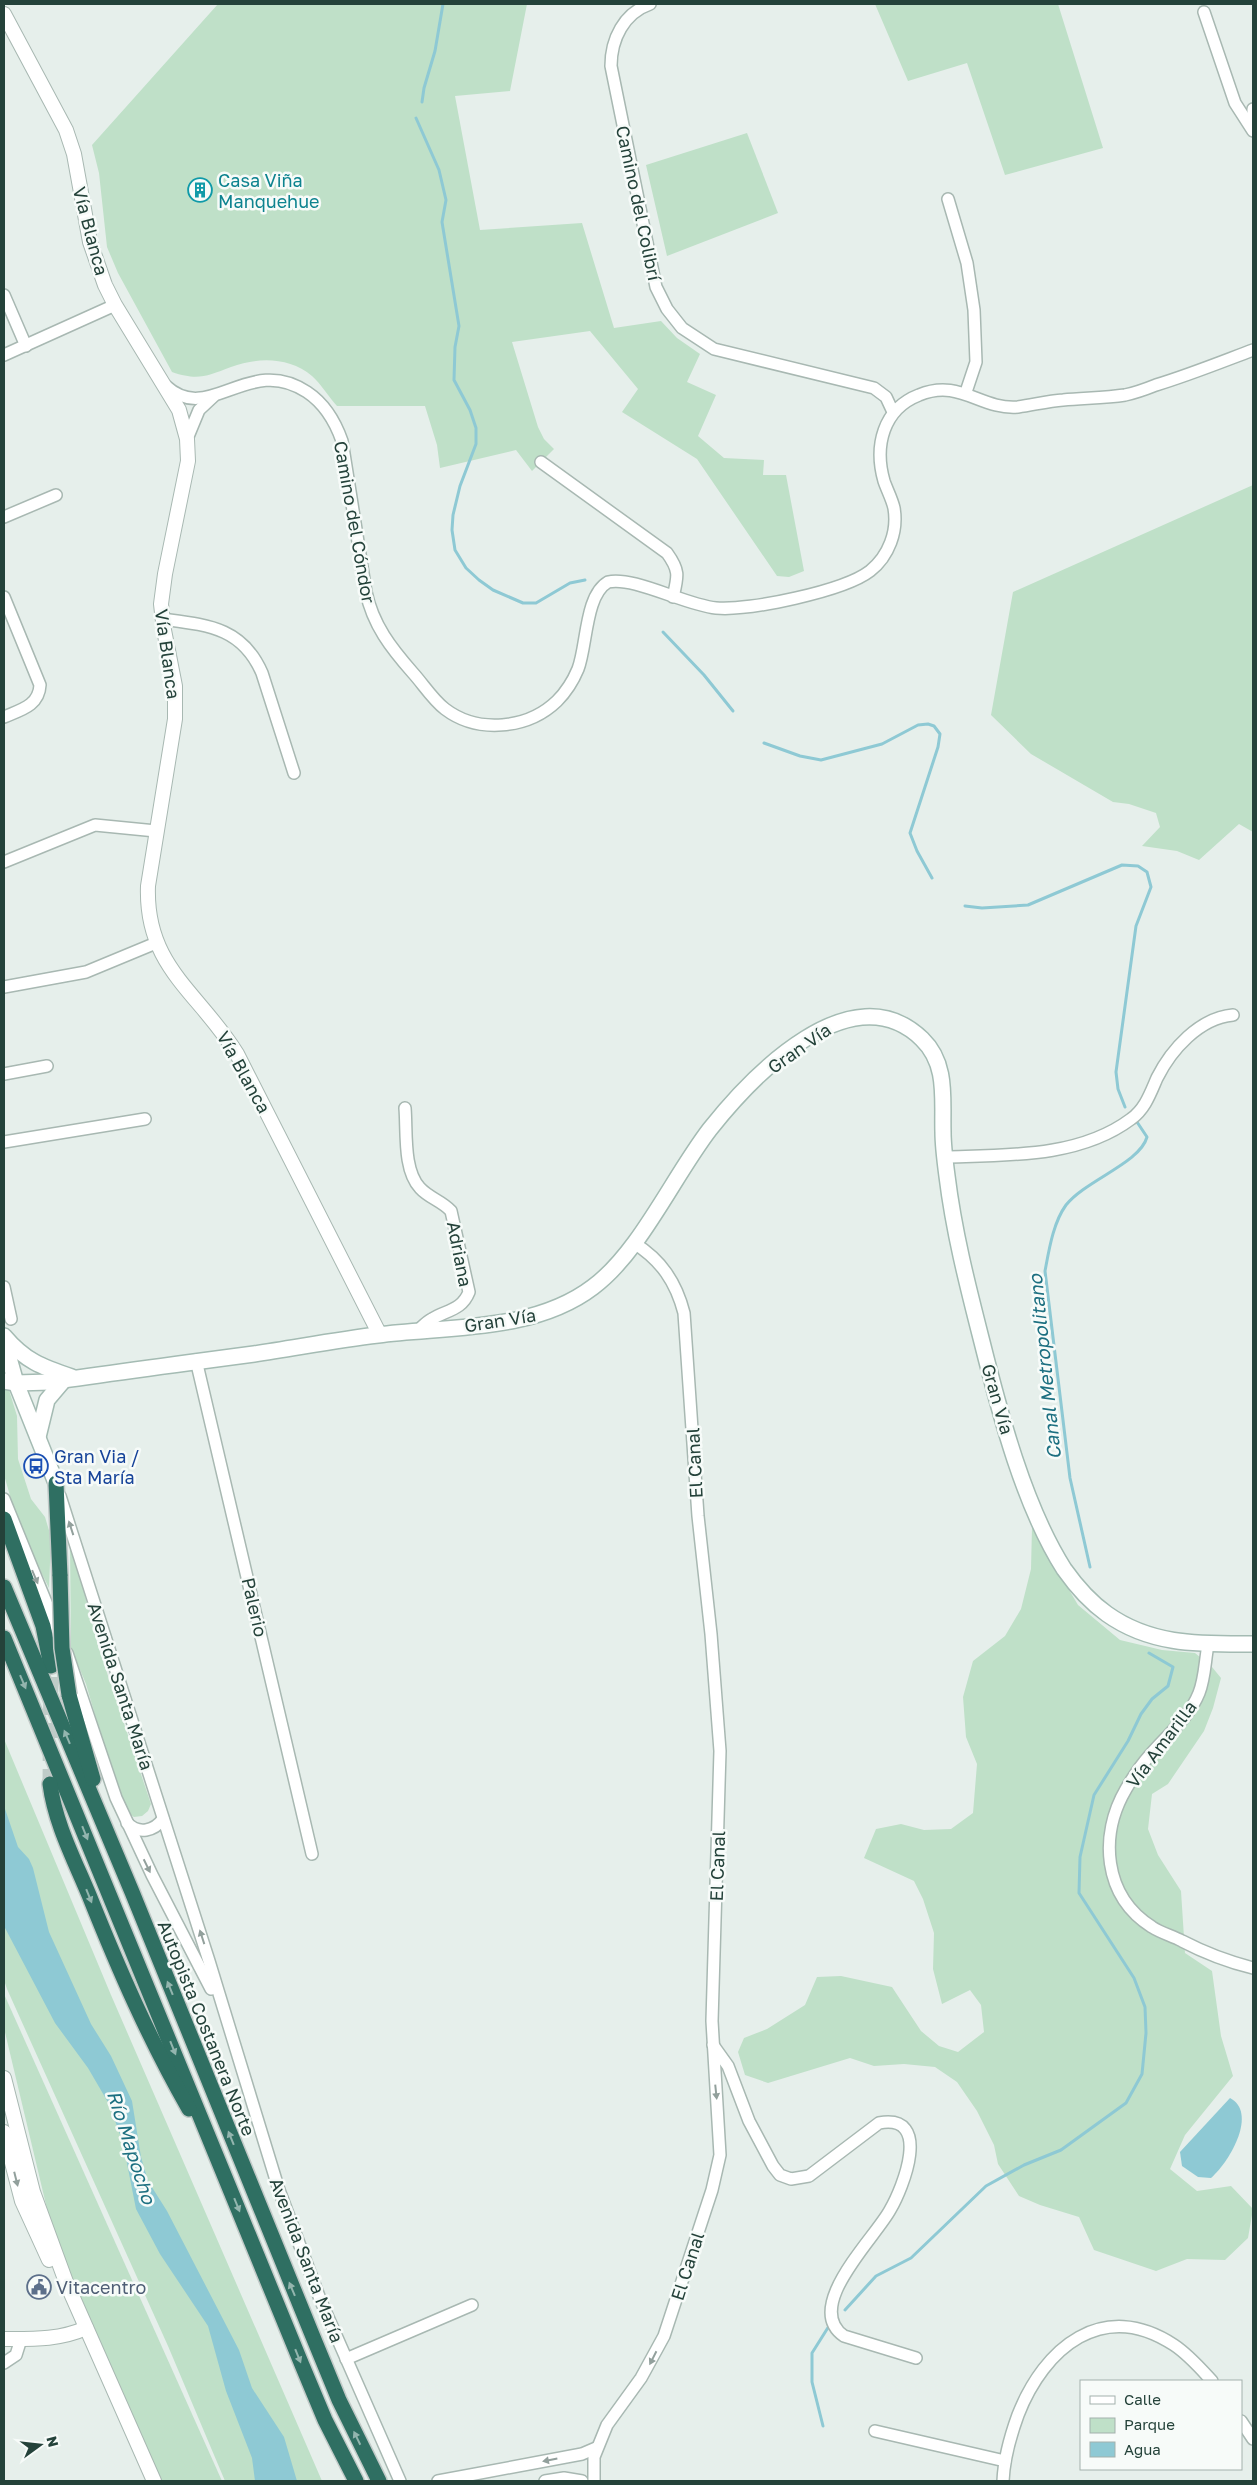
<svg xmlns="http://www.w3.org/2000/svg" width="1257" height="2485" font-family="'Golos Text',sans-serif">
	<style>
		.green { fill: #bfe0c8 }
		.water { fill: #8ec9d4 }
		.lines { fill: none; stroke-linecap: round; stroke-linejoin: round }
		.stream { stroke: #8ec9d4; stroke-width: 3 }
		.motorway-tunnel { stroke: #bfccc8; stroke-width: 15; stroke-dasharray: 15 8; stroke-linecap: butt }
		.minor-casing { stroke: #a8b8b2; stroke-width: 14 }
		.tertiary-casing { stroke: #a8b8b2; stroke-width: 16 }
		.secondary-casing { stroke: #a4bbb3; stroke-width: 18 }
		.motorway-casing { stroke: #c2cac8; stroke-width: 18 }
		.minor { stroke: #fff; stroke-width: 11 }
		.tertiary { stroke: #fff; stroke-width: 14 }
		.secondary { stroke: #fff; stroke-width: 15 }
		.motorway { stroke: #2f6f62; stroke-width: 15 }
		.motorway-bridge-casing { stroke: #c2cac8; stroke-width: 18; stroke-linecap: butt }
		.motorway-bridge { stroke: #2f6f62; stroke-width: 15 }
		.oneway { fill: #92a09c }
		.oneway2 { fill: #93b5ae }
		.labels { text-anchor: middle; dominant-baseline: central; stroke-width: 5; stroke-linejoin: round; paint-order: stroke }
		.culture-label { font-size: 18px; fill: #0d838f; stroke: #f7fbf9; text-anchor: start }
		.street-label { font-size: 18px; fill: #24423a; stroke: #f7fbf9 }
		.transit-label { font-size: 18px; fill: #164399; stroke: #f7fbf9; text-anchor: start }
		.service-label { font-size: 18px; fill: #4e5e75; stroke: #f7fbf9; text-anchor: start }
		.water-label { font-size: 19px; font-style: italic; fill: #1c6f80; stroke: #f7fbf9 }
	</style>
	<rect width="100%" height="100%" fill="#e6efeb"/>
	<g class="green">
		<path d="M218,4H527L510,91L455,96L480,230L582,223L614,328L661,321L677,338L700,354L687,382L716,395L698,436L724,458L764,460L763,475H786L804,571L789,577L777,576L697,459L622,412L638,389L590,331L512,342L538,427L544,439L554,449L532,471L516,450L440,468L437,445L425,406H337C329,397 321,384 312,376C289,357 258,357 231,367C207,376 198,381 172,372L118,273L107,247L99,173L92,145Z"/>
		<polygon points="875,4 1058,4 1103,148 1005,175 967,63 908,81"/>
		<polygon points="747,133 778,213 667,256 646,165"/>
		<polygon points="1253,485 1253,832 1239,824 1199,860 1177,851 1142,846 1160,827 1156,813 1129,804 1113,802 1031,754 991,715 1013,592"/>
		<polygon points="4,1389 9,1390 17,1416 18,1459 31,1499 45,1517 51,1537 49,1588 20,1530 4,1475"/>
		<polygon points="1032,1527 1078,1605 1120,1640 1162,1650 1195,1653 1212,1667 1221,1678 1213,1708 1204,1731 1168,1784 1152,1794 1148,1829 1158,1855 1181,1891 1185,1953 1212,1971 1221,2036 1233,2076 1185,2135 1170,2169 1197,2191 1231,2186 1253,2209 1248,2238 1225,2260 1187,2259 1156,2271 1094,2250 1079,2217 1040,2205 1019,2196 998,2164 994,2145 977,2111 957,2082 935,2067 904,2064 874,2066 850,2058 768,2083 745,2075 738,2052 744,2038 767,2029 805,2005 817,1977 841,1976 892,1987 921,2031 939,2046 958,2052 984,2032 981,2005 970,1990 942,2004 933,1969 934,1933 923,1899 914,1881 864,1858 876,1829 901,1824 924,1830 951,1829 973,1813 977,1764 966,1737 963,1697 973,1661 1005,1636 1021,1609 1031,1569"/>
		<polygon points="70,1545 72,1545 98,1646 151,1804 148,1811 142,1816 134,1817 127,1812 112,1773 86,1684 71,1648"/>
		<polygon points="4,1739 111,1995 322,2481 225,2481 168,2346 7,1989 4,1980"/>
		<polygon points="4,1994 222,2481 162,2481 158,2473 53,2234 4,2028"/>
	</g>
	<g class="water">
		<polygon points="4,1806 18,1847 29,1859 33,1868 49,1932 91,2024 111,2056 132,2101 141,2157 148,2181 167,2211 239,2350 252,2388 284,2437 297,2481 255,2481 252,2458 226,2391 208,2326 160,2254 136,2209 123,2143 109,2104 88,2068 55,2023 4,1926"/>
		<path d="M1230,2098C1257,2112 1232,2159 1211,2178L1198,2177L1182,2166L1180,2152Z"/>
	</g>
	<g class="lines">
		<g class="stream">
			<polyline points="422,102 424,88 435,51 443,4"/>
			<polyline points="416,118 439,170 446,200 442,222 459,326 455,347 454,380 470,410 476,428 476,444 460,486 453,515 452,530 455,550 466,568 479,580 493,590 523,603 536,603 570,583 585,580"/>
			<polyline points="663,632 704,675 733,711"/>
			<polyline points="764,743 800,756 821,760 882,744 918,725 928,724 934,726 940,734 938,747 910,833 917,851 932,878"/>
			<polyline points="965,906 982,908 1028,905 1122,865 1138,866 1147,872 1151,887 1136,926 1116,1072 1118,1089 1125,1107"/>
			<path d="M1090,1567L1070,1478L1045,1271C1049,1250 1053,1223 1066,1205C1086,1180 1140,1163 1147,1137L1135,1119"/>
			<polyline points="845,2310 876,2276 911,2258 986,2186 1024,2165 1061,2150 1126,2103 1142,2074 1146,2033 1145,2007 1134,1978 1079,1893 1080,1857 1094,1795 1128,1741 1141,1714 1152,1699 1168,1686 1173,1667 1149,1653"/>
			<polyline points="823,2426 812,2382 812,2353 829,2326"/>
		</g>
		<polyline class="motorway-tunnel" points="50,1784 51,1666"/>
		<g class="minor-casing">
			<g id="minor">
				<path d="M650,4C624,13 611,39 611,66L656,287L667,309L682,328L714,349L874,388L886,397L893,412"/>
				<polyline points="1204,12 1235,103 1253,131"/>
				<polyline points="1253,129 1253,109"/>
				<polyline points="948,199 967,263 974,310 976,362 966,392"/>
				<polyline points="4,295 26,346"/>
				<polyline points="4,355 115,305"/>
				<path d="M166,386C209,426 249,353 307,392C325,404 335,421 342,441L366,592C373,625 391,648 413,673C423,684 433,700 445,709C478,734 528,729 557,701C566,692 573,681 578,669C587,646 585,595 608,582C634,576 685,605 716,608C749,611 844,591 870,571C889,556 898,531 894,508C892,499 887,490 884,481C874,446 883,409 919,395C960,378 980,410 1018,407C1033,405 1048,401 1063,400C1084,398 1105,398 1125,395C1135,393 1146,389 1156,385C1189,375 1221,362 1253,350"/>
				<polyline points="187,439 199,410 214,396"/>
				<path d="M541,462L667,553C680,571 678,576 673,597"/>
				<polyline points="4,517 56,495"/>
				<path d="M4,597L40,685C39,706 20,710 4,717"/>
				<path d="M162,619C207,625 242,627 262,673L294,773"/>
				<polyline points="4,862 95,825 156,831"/>
				<polyline points="4,987 86,972 156,943"/>
				<polyline points="4,1074 47,1066"/>
				<path d="M405,1108C407,1132 403,1170 420,1188C429,1198 442,1201 451,1211L469,1292C462,1310 447,1310 432,1319C426,1322 421,1328 416,1332"/>
				<polyline points="4,1142 145,1119"/>
				<path d="M945,1157C1006,1155 1079,1158 1131,1119C1145,1109 1150,1094 1157,1078C1171,1050 1199,1018 1233,1015"/>
				<polyline points="4,1287 11,1319"/>
				<polyline points="196,1360 312,1854"/>
				<polyline points="60,1496 209,1961 279,2190 320,2299 400,2481"/>
				<polyline points="4,1499 59,1634"/>
				<path d="M1208,1645C1205,1660 1205,1678 1199,1693C1189,1718 1167,1735 1150,1755C1141,1765 1133,1777 1126,1789C1099,1835 1103,1896 1152,1927C1161,1933 1173,1936 1182,1941C1205,1953 1229,1962 1253,1968"/>
				<polyline points="67,1653 116,1798 152,1875 211,1989"/>
				<path d="M127,1823C139,1835 154,1831 163,1819"/>
				<path d="M713,2045L728,2066L749,2121L773,2166L780,2175L791,2179L809,2176L879,2123C933,2113 903,2188 890,2210C875,2238 802,2307 844,2336L916,2358"/>
				<polyline points="346,2359 472,2305"/>
				<polyline points="4,2363 16,2355 21,2339"/>
				<polyline points="1241,2421 1253,2439"/>
				<polyline points="875,2431 1005,2461"/>
				<polyline points="438,2481 582,2454 596,2448"/>
				<polyline points="545,2481 564,2478 582,2481"/>
				<path d="M594,2481V2457L607,2425L641,2378L664,2336L712,2190L720,2155L712,2021L720,1751L711,1634L698,1516L684,1313C676,1282 661,1260 634,1243"/>
				<path d="M1003,2481C1004,2458 1010,2437 1018,2415C1044,2348 1103,2298 1174,2345C1189,2355 1200,2368 1212,2381"/>
			</g>
		</g>
		<g class="tertiary-casing">
			<g id="tertiary">
				<path d="M4,14L66,130L74,154L90,242L105,285L115,305L179,410L187,439L188,461L165,574L161,604L164,630L175,686V719L148,886C145,967 199,992 237,1054L380,1335"/>
				<polyline points="4,2078 33,2192 66,2282 154,2481"/>
				<polyline points="4,2132 22,2201 49,2260"/>
				<path d="M4,2339C32,2339 60,2340 86,2328"/>
			</g>
		</g>
		<g class="secondary-casing">
			<g id="secondary">
				<path d="M4,1336C25,1361 42,1367 72,1377"/>
				<polyline points="4,1340 16,1383 56,1483"/>
				<path d="M4,1381L16,1383L50,1382C118,1372 186,1363 254,1354C295,1348 336,1340 378,1335C448,1326 534,1332 593,1287C640,1252 673,1177 710,1129C752,1076 852,971 922,1039C948,1064 942,1099 943,1132C943,1146 945,1161 947,1176C954,1233 968,1287 982,1342C1000,1414 1024,1506 1064,1569C1076,1586 1090,1602 1107,1614C1152,1646 1201,1644 1253,1644"/>
				<polyline points="38,1437 47,1400 64,1380"/>
			</g>
		</g>
		<g class="motorway-casing">
			<g id="motorway">
				<polyline points="56,1483 60,1576"/>
				<polyline points="4,1519 43,1626 51,1666"/>
				<polyline points="4,1587 132,1892 311,2332 339,2400 379,2481"/>
				<polyline points="4,1638 302,2365 325,2420 356,2481"/>
				<polyline points="69,1695 93,1779"/>
				<path d="M50,1784C55,1823 74,1859 89,1895C119,1970 149,2039 189,2109"/>
			</g>
		</g>
		<use href="#minor" class="minor"/>
		<use href="#tertiary" class="tertiary"/>
		<use href="#secondary" class="secondary"/>
		<use href="#motorway" class="motorway"/>
		<g class="motorway-bridge-casing">
			<polyline id="motorway-bridge" points="60,1576 62,1648 69,1695"/>
		</g>
		<use href="#motorway-bridge" class="motorway-bridge"/>
	</g>
	<defs><path id="oneway-solid" d="M-6-.8H1V-3.2L6.5 0L1 3.2V.8H-6Z" transform="scale(1.25)"/></defs>
	<g class="oneway">
		<use href="#oneway-solid" transform="translate(71 1528) rotate(-108)"/>
		<use href="#oneway-solid" transform="translate(35 1577) rotate(67)"/>
		<use href="#oneway-solid" transform="translate(147 1866) rotate(64)"/>
		<use href="#oneway-solid" transform="translate(202 1937) rotate(-108)"/>
		<use href="#oneway-solid" transform="translate(716 2092) rotate(84)"/>
		<use href="#oneway-solid" transform="translate(16 2179) rotate(76)"/>
		<use href="#oneway-solid" transform="translate(653 2358) rotate(117)"/>
		<use href="#oneway-solid" transform="translate(550 2460) rotate(169)"/>
	</g>
	<g class="oneway2">
		<use href="#oneway-solid" transform="translate(23 1682) rotate(67)"/>
		<use href="#oneway-solid" transform="translate(67 1737) rotate(-113)"/>
		<use href="#oneway-solid" transform="translate(85 1833) rotate(68)"/>
		<use href="#oneway-solid" transform="translate(89 1896) rotate(68)"/>
		<use href="#oneway-solid" transform="translate(170 1988) rotate(-112)"/>
		<use href="#oneway-solid" transform="translate(173 2048) rotate(68)"/>
		<use href="#oneway-solid" transform="translate(231 2138) rotate(-112)"/>
		<use href="#oneway-solid" transform="translate(237 2205) rotate(68)"/>
		<use href="#oneway-solid" transform="translate(292 2289) rotate(-113)"/>
		<use href="#oneway-solid" transform="translate(298 2356) rotate(68)"/>
		<use href="#oneway-solid" transform="translate(357 2438) rotate(-116)"/>
	</g>
	<defs>
		<g id="building-ring" transform="scale(1.25)"><circle r="9.5" fill="#f7fbf9" stroke="#0f9aa8" stroke-width="1.5"/><path d="M-4-6H4V6H1V3H-1V6H-4ZM-2.5-4.3h1.7v1.8h-1.7ZM.8-4.3h1.7v1.8H.8ZM-2.5-1h1.7V.8h-1.7ZM.8-1h1.7V.8H.8Z" fill="#0f9aa8"/></g>
		<g id="bus-ring" transform="scale(1.25)"><circle r="9.5" fill="#f7fbf9" stroke="#1a4fb4" stroke-width="1.5"/><path d="M-5-6H5V4H4V6H2V4H-2V6H-4V4H-5ZM-3.5-4V0h7V-4ZM-3.5 1.2v1.5H-2V1.2ZM2 1.2v1.5H3.5V1.2Z" fill="#1a4fb4"/></g>
		<g id="civic-ring" transform="scale(1.25)"><circle r="9.5" fill="#f7fbf9" stroke="#5c6f8a" stroke-width="1.5"/><path d="M-.6-6.5H3V-4.5H.6V-3L4-1V1h2V6H-6V1h2V-1L-.6-3ZM-1.2 2.5V6h2.4V2.5Z" fill="#5c6f8a"/></g>
	</defs>
	<g fill-rule="evenodd">
		<use href="#building-ring" x="200" y="190"/>
		<use href="#bus-ring" x="36" y="1466"/>
		<use href="#civic-ring" x="39" y="2287"/>
	</g>
	<g class="labels">
		<g class="culture-label">
			<text x="218" y="180">Casa Viña<tspan x="218" dy="21">Manquehue</tspan></text>
		</g>
		<g class="street-label">
			<text transform="translate(639 203) rotate(78)">Camino del Colibrí</text>
			<text transform="translate(91 231) rotate(75)">Vía Blanca</text>
			<text transform="translate(355 522) rotate(80)">Camino del Cóndor</text>
			<text transform="translate(168 654) rotate(82)">Vía Blanca</text>
			<text transform="translate(799 1048) rotate(-35)">Gran Vía</text>
			<text transform="translate(244 1072) rotate(61)">Vía Blanca</text>
			<text transform="translate(460 1254) rotate(79)">Adriana</text>
			<text transform="translate(500 1320) rotate(-9)">Gran Vía</text>
			<text transform="translate(998 1399) rotate(74)">Gran Vía</text>
			<text transform="translate(694 1463) rotate(-93)">El Canal</text>
			<text transform="translate(255 1607) rotate(77)">Palerio</text>
			<text transform="translate(121 1686) rotate(72)">Avenida Santa María</text>
			<text transform="translate(1161 1744) rotate(-53)">Vía Amarilla</text>
			<text transform="translate(717 1866) rotate(-88)">El Canal</text>
			<text transform="translate(207 2028) rotate(68)">Autopista Costanera Norte</text>
			<text transform="translate(307 2260) rotate(69)">Avenida Santa María</text>
			<text transform="translate(687 2266) rotate(-72)">El Canal</text>
		</g>
		<g class="transit-label">
			<text x="54" y="1456">Gran Via /<tspan x="54" dy="21">Sta María</tspan></text>
		</g>
		<g class="service-label">
			<text x="56" y="2287">Vitacentro</text>
		</g>
		<g class="water-label">
			<text transform="translate(1044 1367) rotate(-96)">Canal Metropolitano</text>
			<text transform="translate(132 2147) rotate(72)">Río Mapocho</text>
		</g>
	</g>
	<rect width="1257" height="2485" fill="none" stroke="#24423a" stroke-width="10"/>
	<rect x="1080" y="2380" width="162" height="90" fill="#f7fbf9" stroke="#a3b1ad"/>
	<rect x="1090" y="2396" width="25" height="8" fill="#ffffff" stroke="#a3b1ad"/>
	<text x="1124" y="2405" font-size="15" fill="#24423a">Calle</text>
	<rect x="1090" y="2418" width="25" height="15" fill="#bfe0c8" stroke="#a3b1ad"/>
	<text x="1124" y="2430" font-size="15" fill="#24423a">Parque</text>
	<rect x="1090" y="2442" width="25" height="15" fill="#8ec9d4" stroke="#a3b1ad"/>
	<text x="1124" y="2455" font-size="15" fill="#24423a">Agua</text>
	<g transform="translate(40 2445) rotate(75)" stroke="#f7fbf9" stroke-width="4" paint-order="stroke">
	<path d="M0-4L9 19L0 12L-9 19Z" fill="#24423a"/>
	<text y="-8" font-size="14" font-weight="bold" text-anchor="middle" fill="#24423a">N</text>
	</g>
</svg>
